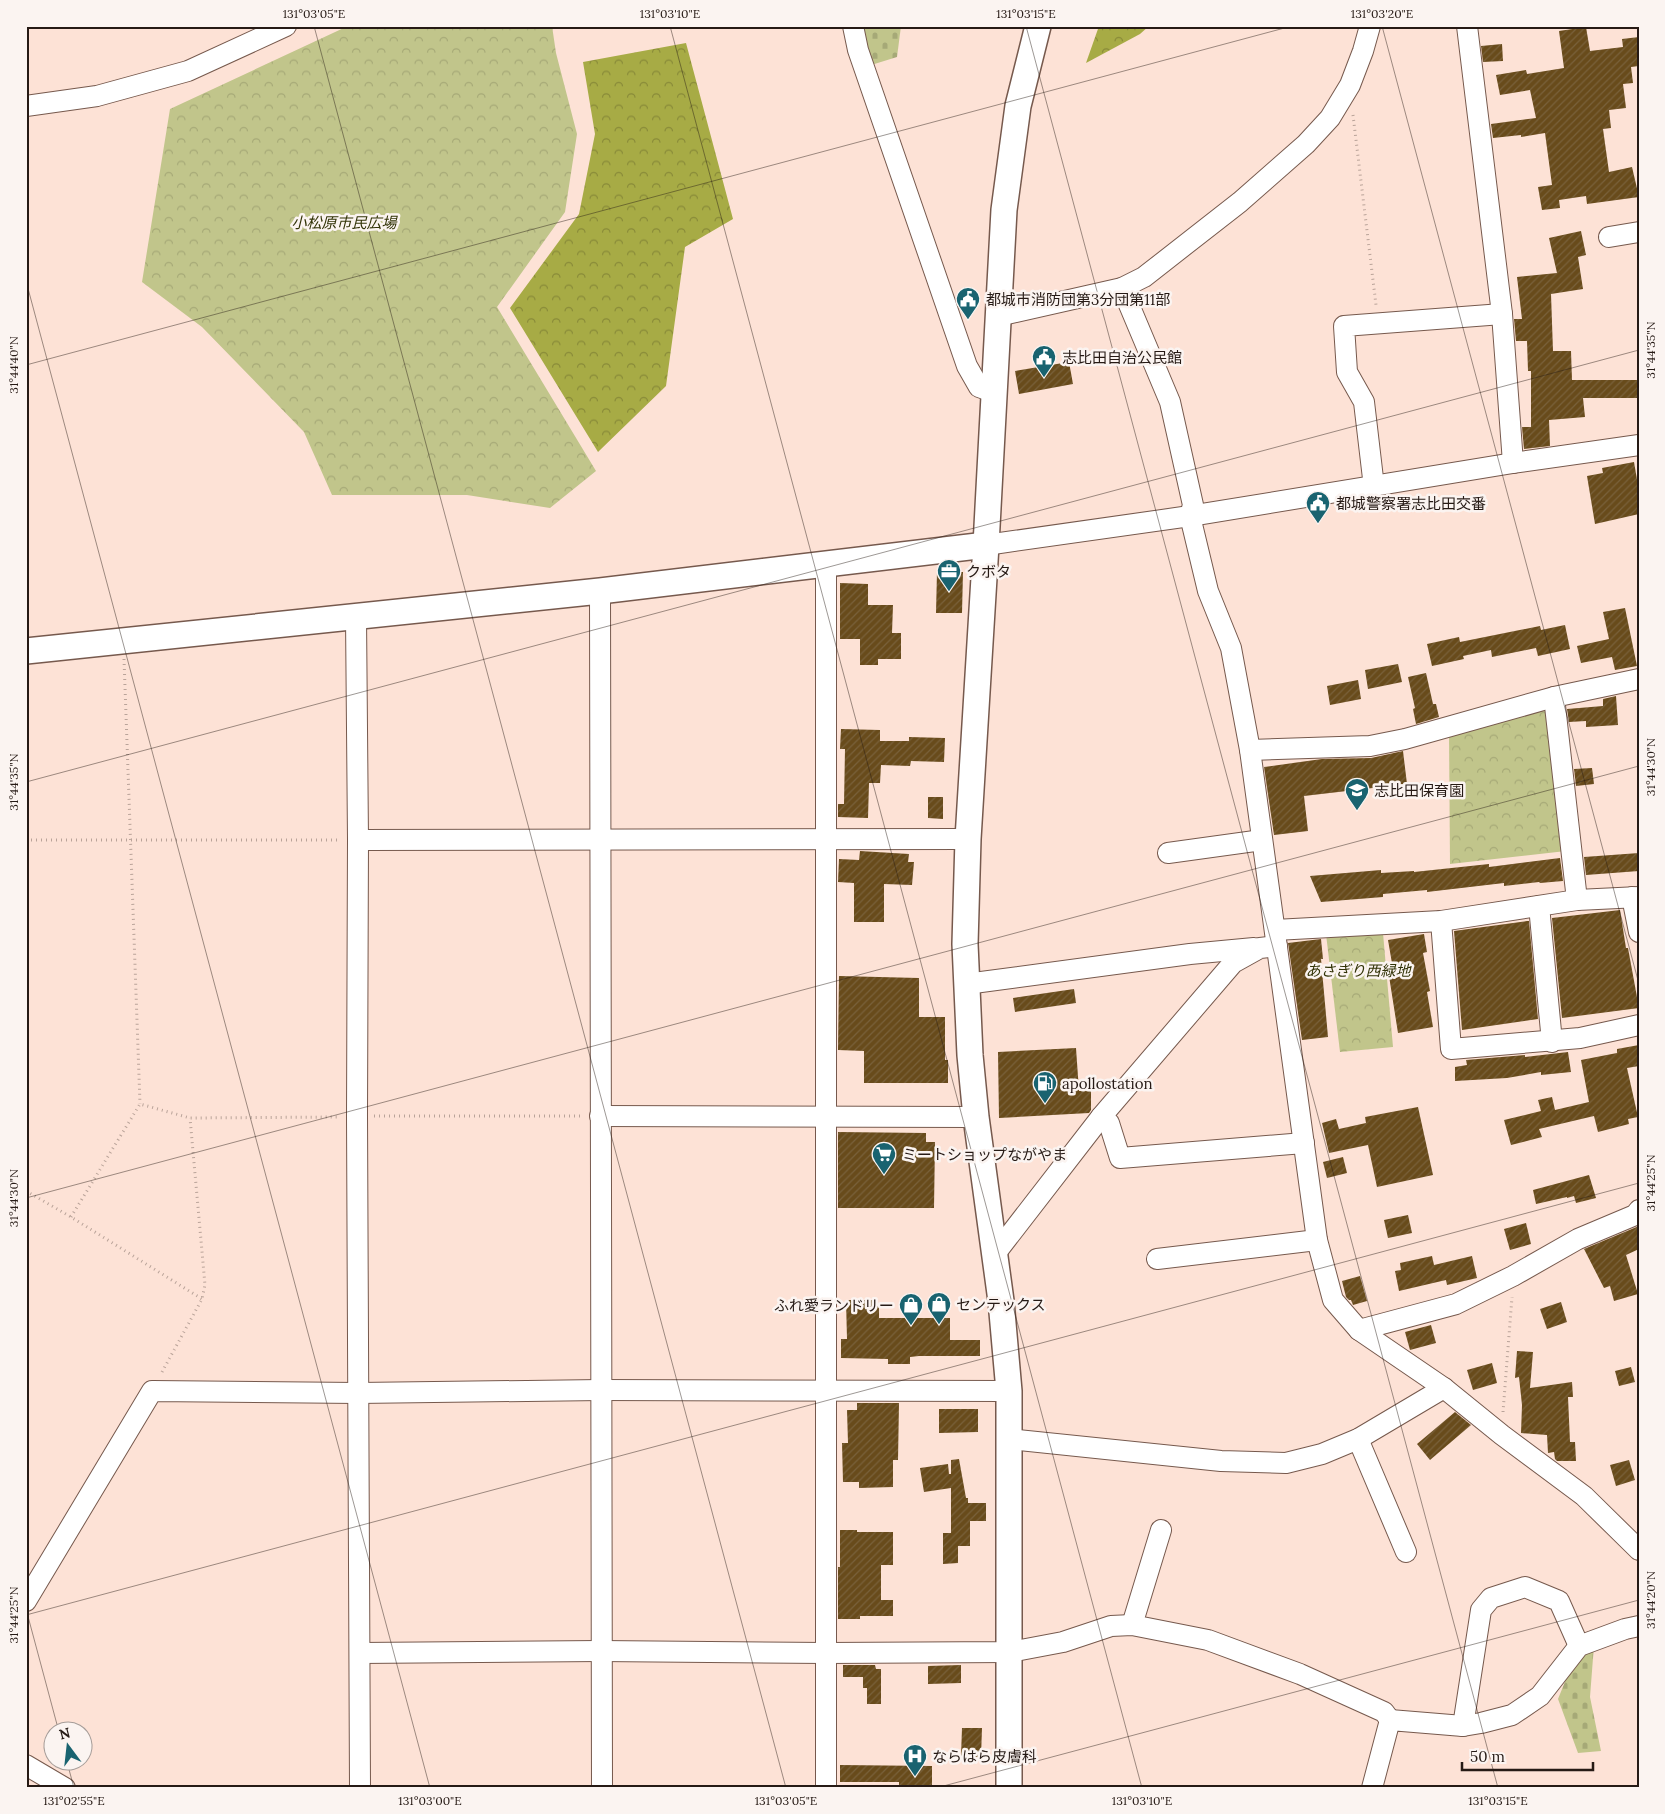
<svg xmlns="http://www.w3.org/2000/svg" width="1665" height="1814" font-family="Lora,'Noto Sans JP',serif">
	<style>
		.forest { fill: url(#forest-crowns) }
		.cemetery { fill: url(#cemetery-stones) }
		.park { fill: url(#park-crowns) }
		.building { fill: url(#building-hatch) }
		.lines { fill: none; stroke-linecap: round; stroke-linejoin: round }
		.minor-casing { stroke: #76594d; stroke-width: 22 }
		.tertiary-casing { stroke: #76594d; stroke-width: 28 }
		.path { stroke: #b9a399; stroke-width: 3; stroke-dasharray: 1 4; stroke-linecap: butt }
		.minor { stroke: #fff; stroke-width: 20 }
		.tertiary { stroke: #fff; stroke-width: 25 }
		.ticks { fill: none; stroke: #261a15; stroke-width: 1; stroke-opacity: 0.45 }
		.labels { text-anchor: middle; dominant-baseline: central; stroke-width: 5; stroke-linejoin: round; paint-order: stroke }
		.park-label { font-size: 15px; font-style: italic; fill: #323307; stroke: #fbf4f1 }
		.poi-label { font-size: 15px; fill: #261a15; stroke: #fbf4f1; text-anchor: start }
		.neatline { fill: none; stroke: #261a15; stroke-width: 2 }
		.ticks-label { font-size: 12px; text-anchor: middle; fill: #261a15 }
	</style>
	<defs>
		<pattern id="forest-crowns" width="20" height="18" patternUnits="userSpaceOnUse" patternTransform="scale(1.25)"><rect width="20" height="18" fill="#a7ab45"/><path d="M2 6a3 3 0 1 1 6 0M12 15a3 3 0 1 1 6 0" fill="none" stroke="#888a38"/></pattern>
		<pattern id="cemetery-stones" width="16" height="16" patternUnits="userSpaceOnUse" patternTransform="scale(1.25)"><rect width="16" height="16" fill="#c1c58b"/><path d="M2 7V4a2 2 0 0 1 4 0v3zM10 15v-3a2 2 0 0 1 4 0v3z" fill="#a6a977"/></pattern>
		<pattern id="park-crowns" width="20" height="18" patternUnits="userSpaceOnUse" patternTransform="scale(1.25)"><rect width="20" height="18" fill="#c1c58b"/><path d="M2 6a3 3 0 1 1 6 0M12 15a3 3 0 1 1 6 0" fill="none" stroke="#a6a977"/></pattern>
		<pattern id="building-hatch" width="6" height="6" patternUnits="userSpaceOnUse" patternTransform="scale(1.25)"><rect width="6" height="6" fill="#684b1b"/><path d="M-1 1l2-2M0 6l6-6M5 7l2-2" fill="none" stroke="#79613b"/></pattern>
	</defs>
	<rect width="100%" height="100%" fill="#fde2d6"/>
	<g class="forest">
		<polygon points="1099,26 1149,26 1140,34 1086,63"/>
		<polygon points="686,43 733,219 685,247 666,386 598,452 510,308 579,214 595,134 583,62"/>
	</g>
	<g class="cemetery">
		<polygon points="859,26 901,26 897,57 868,66"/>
		<polygon points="1594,1645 1590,1697 1601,1751 1578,1753 1558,1699 1573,1662"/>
	</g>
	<g class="park">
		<polygon points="348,26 552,26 556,53 577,134 565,212 497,307 596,471 550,508 467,495 332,495 304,432 202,327 142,282 170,109"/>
		<polygon points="1545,704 1566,851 1450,864 1449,732"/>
		<polygon points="1383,933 1393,1047 1340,1052 1326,934"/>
	</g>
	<g class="building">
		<polygon points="1586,27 1590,51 1623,47 1622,39 1639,37 1639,66 1631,67 1633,83 1623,84 1626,108 1609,110 1611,128 1603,129 1609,172 1632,167 1639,197 1587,204 1586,196 1559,200 1560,208 1542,210 1538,187 1552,185 1545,133 1521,137 1521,135 1493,138 1491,124 1536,118 1530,90 1500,95 1496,75 1526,70 1527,74 1564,68 1559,31"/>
		<polygon points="1502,44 1503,61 1483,62 1481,46"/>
		<polygon points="1581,231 1586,255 1578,257 1583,289 1551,294 1553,351 1571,351 1572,380 1639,380 1639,398 1583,398 1585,417 1549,420 1550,446 1524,449 1522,427 1531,427 1531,371 1528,371 1527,341 1516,341 1514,319 1522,319 1517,277 1557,273 1549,238"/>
		<polygon points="1069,362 1073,384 1019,394 1015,371"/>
		<polygon points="1634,462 1639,491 1639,514 1595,524 1587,476 1603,473 1602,468"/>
		<polygon points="937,572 963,572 962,613 936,613"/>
		<polygon points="840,583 868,584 868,605 893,605 892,633 901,633 901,659 878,659 878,665 860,665 860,639 840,639"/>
		<polygon points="1625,608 1637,666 1615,670 1612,657 1581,663 1577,646 1609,639 1603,612"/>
		<polygon points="1565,625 1570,649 1538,656 1536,648 1492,657 1491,650 1463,656 1464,659 1432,666 1427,644 1459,637 1460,642 1540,626 1541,630"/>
		<polygon points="1398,664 1402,682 1368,689 1365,670"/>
		<polygon points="1426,673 1433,704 1436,704 1439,717 1416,724 1413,709 1415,708 1408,677"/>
		<polygon points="1358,680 1361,699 1330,705 1327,686"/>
		<polygon points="1616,696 1618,725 1586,727 1586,721 1569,722 1567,709 1603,706 1603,699"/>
		<polygon points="841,729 880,730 880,741 909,741 909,737 945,738 944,762 911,761 910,766 881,765 880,783 869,783 868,818 838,817 838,804 844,804 845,749 840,749"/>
		<polygon points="1403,751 1407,784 1304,796 1308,831 1274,835 1264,767 1322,759 1371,758"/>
		<polygon points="1592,768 1594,784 1576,786 1574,769"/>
		<polygon points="928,797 943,797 943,819 928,818"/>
		<polygon points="860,851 909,854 908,862 914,862 912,885 884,884 884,922 854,922 854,883 838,882 839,859 859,860"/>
		<polygon points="1639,853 1639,871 1586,875 1584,857"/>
		<polygon points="1560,858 1563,881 1540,883 1539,882 1504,886 1504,883 1427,892 1427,890 1383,894 1383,897 1321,902 1310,876 1381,870 1381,873 1414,871 1414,872 1489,864 1489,867"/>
		<polygon points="1620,910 1626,948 1628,948 1639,1008 1562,1018 1552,918"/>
		<polygon points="1527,921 1529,921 1538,1019 1462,1030 1454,931"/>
		<polygon points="1424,934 1427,952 1423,953 1430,991 1427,992 1433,1027 1398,1033 1389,976 1394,975 1388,940"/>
		<polygon points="1321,939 1323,959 1321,959 1328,1037 1302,1040 1288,943"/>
		<polygon points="839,976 919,978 919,1017 945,1017 945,1060 948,1060 948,1083 864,1083 864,1051 838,1050"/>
		<polygon points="1074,989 1076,1003 1015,1012 1013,998"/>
		<polygon points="1639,1045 1639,1066 1627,1068 1638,1117 1628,1119 1629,1124 1598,1132 1594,1116 1539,1129 1542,1137 1511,1145 1504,1120 1541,1111 1538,1100 1552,1097 1555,1110 1589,1102 1581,1060 1617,1053 1617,1049"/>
		<polygon points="1076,1048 1079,1091 1091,1090 1091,1110 1089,1113 999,1118 998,1052"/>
		<polygon points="1568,1052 1571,1072 1541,1075 1541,1072 1507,1078 1455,1081 1455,1067 1467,1065 1466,1060 1525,1055 1525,1057"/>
		<polygon points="1418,1107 1433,1175 1377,1187 1368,1145 1329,1153 1322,1123 1336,1119 1339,1129 1366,1123 1365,1117"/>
		<polygon points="838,1132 926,1133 926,1142 935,1142 934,1208 838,1208"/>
		<polygon points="1343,1157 1347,1173 1327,1178 1323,1162"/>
		<polygon points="1589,1175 1596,1198 1576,1203 1574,1196 1567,1198 1567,1197 1536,1204 1533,1190"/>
		<polygon points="1408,1215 1412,1233 1388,1238 1384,1220"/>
		<polygon points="1526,1223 1531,1244 1510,1250 1504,1229"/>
		<polygon points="1639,1226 1639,1249 1626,1255 1638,1294 1614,1301 1610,1286 1604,1288 1584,1249"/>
		<polygon points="1432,1256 1434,1265 1472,1256 1477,1278 1447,1285 1446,1280 1399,1291 1395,1271 1401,1270 1400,1263"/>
		<polygon points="1360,1276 1367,1301 1353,1305 1351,1300 1349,1300 1346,1297 1342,1281"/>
		<polygon points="846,1300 872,1300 872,1306 879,1306 879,1318 950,1318 950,1340 980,1340 980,1356 919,1356 910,1357 910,1364 888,1364 888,1359 841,1358 841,1339 847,1339"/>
		<polygon points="1561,1302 1567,1322 1547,1329 1540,1309"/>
		<polygon points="1431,1325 1436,1343 1410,1350 1405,1332"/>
		<polygon points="1517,1351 1533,1352 1530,1388 1572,1382 1573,1397 1568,1397 1570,1442 1575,1442 1576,1461 1557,1461 1555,1459 1554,1452 1548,1453 1547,1435 1521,1433 1522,1405 1519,1377 1515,1378"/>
		<polygon points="1492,1363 1497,1383 1473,1390 1467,1370"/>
		<polygon points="1631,1367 1635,1382 1619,1386 1615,1371"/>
		<polygon points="857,1403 899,1403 898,1460 893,1460 893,1487 859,1488 859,1482 843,1482 842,1443 848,1443 847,1410 857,1410"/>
		<polygon points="939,1409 978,1409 978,1432 939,1433"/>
		<polygon points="1455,1412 1471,1425 1430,1460 1417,1444"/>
		<polygon points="959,1459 966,1498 968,1498 968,1503 986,1503 986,1521 970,1521 970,1546 958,1546 958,1563 943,1564 943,1533 951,1533 951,1488 924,1492 920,1468 948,1464 949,1474 951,1474 951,1460"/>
		<polygon points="1629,1460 1635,1480 1616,1486 1610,1465"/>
		<polygon points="840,1530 857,1530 857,1532 893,1532 893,1565 881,1565 881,1600 893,1600 893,1616 860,1616 860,1619 838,1619 838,1567 840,1567"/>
		<polygon points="843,1665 875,1665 876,1669 881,1669 881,1704 867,1704 867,1688 863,1688 863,1677 843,1677"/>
		<polygon points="961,1665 961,1683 928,1684 928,1666"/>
		<polygon points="962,1728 982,1728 981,1757 961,1756"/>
		<polygon points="840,1765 932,1766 932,1788 899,1788 899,1782 840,1782"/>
	</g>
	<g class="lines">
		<g class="minor-casing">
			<g id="minor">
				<polyline points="853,26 858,50 967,366 979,387 993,392"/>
				<polyline points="1467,26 1502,314 1513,463"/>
				<polyline points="26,106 97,96 188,71 286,26"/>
				<polyline points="1609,237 1639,232"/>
				<polyline points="1122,288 1170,402 1193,505 1190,516 1208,591 1231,648 1250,750 1317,1240 1333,1300 1359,1330 1444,1388 1502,1435 1584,1496 1639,1550"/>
				<polyline points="998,316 1122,288 1144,277 1240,202 1306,144 1330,118 1350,85 1363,51 1370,26"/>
				<polyline points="1374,487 1364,402 1347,372 1344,326 1502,314"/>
				<polyline points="986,545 1190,516 1513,463 1639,445"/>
				<polyline points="600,591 602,1788"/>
				<polyline points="356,617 358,840 357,1116 360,1788"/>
				<polyline points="1554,697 1577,900"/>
				<polyline points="1250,750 1370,746 1405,739 1554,697 1639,679"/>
				<polyline points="358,840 968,839"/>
				<polyline points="1168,853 1262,840"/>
				<polyline points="1632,897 1639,932"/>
				<polyline points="1539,906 1552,1042"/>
				<polyline points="1441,921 1451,1049 1580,1038 1639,1025"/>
				<polyline points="1275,930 1441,921 1577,900 1639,897"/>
				<polyline points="966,984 1190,954 1254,948"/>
				<polyline points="600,1116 976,1117"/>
				<polyline points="1101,1117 1109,1123 1120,1158 1304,1143"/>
				<polyline points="995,1254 1101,1117 1233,963 1260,948 1277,946"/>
				<polyline points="1157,1259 1317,1240"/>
				<polyline points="1359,1330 1456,1304 1513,1276 1578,1239 1635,1215 1639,1210"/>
				<polyline points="1009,1439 1221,1461 1286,1463 1322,1454 1358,1439 1444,1388"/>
				<polyline points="1358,1439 1406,1552"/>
				<polyline points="26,1601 152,1391 358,1393 601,1390 1009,1391"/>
				<polyline points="1132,1625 1161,1530"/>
				<polyline points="360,1653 600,1651 826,1653 1010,1652 1063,1642 1111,1626 1132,1625 1208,1640 1300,1674 1384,1712 1390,1720"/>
				<polyline points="1463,1726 1481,1610 1491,1598 1525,1587 1559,1601 1579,1646"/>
				<polyline points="26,1765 65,1788"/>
				<polyline points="826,1788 826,564"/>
				<polyline points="1372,1788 1390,1720 1463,1726 1481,1723 1512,1715 1540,1696 1579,1646 1625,1629 1639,1626"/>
			</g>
		</g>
		<g class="tertiary-casing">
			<g id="tertiary">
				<polyline points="26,651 600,591 986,545"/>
				<polyline points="1009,1788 1009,1391 1001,1301 976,1117 970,1055 965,944 968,839 986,545 1004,210 1018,106 1038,26"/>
			</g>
		</g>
		<g class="path">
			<polyline points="1353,115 1376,305"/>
			<polyline points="124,659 140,1104"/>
			<polyline points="26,840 340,840"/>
			<polyline points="374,1116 582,1116"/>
			<polyline points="26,1191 71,1217 202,1299"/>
			<polyline points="71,1217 140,1104 190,1118 340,1117"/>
			<polyline points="162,1372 202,1299 205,1285 190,1118"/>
			<polyline points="1503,1412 1512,1297"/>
		</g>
		<use href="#minor" class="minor"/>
		<use href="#tertiary" class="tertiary"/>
	</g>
	<path class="ticks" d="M314,26L786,1788M670,26L1142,1788M1026,26L1498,1788M1382,26L1639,984M26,281L430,1788M26,365L1292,26M26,782L1639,350M26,1198L1639,766M26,1609L59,1732M26,1615L1639,1183M67,1762L74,1788M936,1788L1639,1600"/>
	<defs>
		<g id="civic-pin" transform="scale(1.25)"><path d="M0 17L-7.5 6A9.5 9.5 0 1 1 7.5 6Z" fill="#196370" stroke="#fbf4f1"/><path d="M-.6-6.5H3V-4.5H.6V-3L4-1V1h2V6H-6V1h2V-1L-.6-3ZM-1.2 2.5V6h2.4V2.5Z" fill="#fff"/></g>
		<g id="office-pin" transform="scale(1.25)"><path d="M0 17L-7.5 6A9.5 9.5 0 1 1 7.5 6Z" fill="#196370" stroke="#fbf4f1"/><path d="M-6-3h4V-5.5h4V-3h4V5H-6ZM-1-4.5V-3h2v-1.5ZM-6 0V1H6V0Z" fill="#fff"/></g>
		<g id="school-pin" transform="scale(1.25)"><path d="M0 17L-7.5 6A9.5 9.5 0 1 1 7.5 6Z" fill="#196370" stroke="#fbf4f1"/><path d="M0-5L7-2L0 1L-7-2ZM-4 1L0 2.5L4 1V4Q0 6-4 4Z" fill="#fff"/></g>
		<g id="fuel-pin" transform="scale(1.25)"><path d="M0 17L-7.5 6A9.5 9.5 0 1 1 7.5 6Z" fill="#196370" stroke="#fbf4f1"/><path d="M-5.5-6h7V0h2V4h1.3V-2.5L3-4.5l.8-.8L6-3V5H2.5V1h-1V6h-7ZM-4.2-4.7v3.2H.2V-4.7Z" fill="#fff"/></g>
		<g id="supermarket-pin" transform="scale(1.25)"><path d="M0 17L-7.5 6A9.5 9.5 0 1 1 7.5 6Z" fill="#196370" stroke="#fbf4f1"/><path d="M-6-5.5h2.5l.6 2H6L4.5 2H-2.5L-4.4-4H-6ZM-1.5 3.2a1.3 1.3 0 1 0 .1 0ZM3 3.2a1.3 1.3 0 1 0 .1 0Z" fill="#fff"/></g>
		<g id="shop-pin" transform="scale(1.25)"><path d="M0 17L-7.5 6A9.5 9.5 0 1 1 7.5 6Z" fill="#196370" stroke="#fbf4f1"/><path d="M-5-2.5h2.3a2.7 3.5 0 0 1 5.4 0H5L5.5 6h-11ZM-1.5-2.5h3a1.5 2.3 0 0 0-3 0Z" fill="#fff"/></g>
		<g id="hospital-pin" transform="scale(1.25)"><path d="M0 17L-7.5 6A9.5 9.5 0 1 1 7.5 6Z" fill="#196370" stroke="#fbf4f1"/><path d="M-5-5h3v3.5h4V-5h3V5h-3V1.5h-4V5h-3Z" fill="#fff"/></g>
	</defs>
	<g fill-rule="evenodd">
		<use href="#civic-pin" x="968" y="299"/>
		<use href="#civic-pin" x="1044" y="357"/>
		<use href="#civic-pin" x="1318" y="503"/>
		<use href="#office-pin" x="949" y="571"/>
		<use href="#school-pin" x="1357" y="790"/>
		<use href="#fuel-pin" x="1045" y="1083"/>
		<use href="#supermarket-pin" x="884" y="1154"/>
		<use href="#shop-pin" x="939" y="1304"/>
		<use href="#shop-pin" x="911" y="1305"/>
		<use href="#hospital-pin" x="915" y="1756"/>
	</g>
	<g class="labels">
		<g class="park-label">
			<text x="344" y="222">小松原市民広場</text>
			<text x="1358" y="970">あさぎり西緑地</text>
		</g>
		<g class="poi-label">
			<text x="986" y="299">都城市消防団第3分団第11部</text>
			<text x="1062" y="357">志比田自治公民館</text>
			<text x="1336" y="503">都城警察署志比田交番</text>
			<text x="966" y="571">クボタ</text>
			<text x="1374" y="790">志比田保育園</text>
			<text x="1062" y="1083">apollostation</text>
			<text x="902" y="1154">ミートショップながやま</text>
			<text x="956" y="1304">センテックス</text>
			<text x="894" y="1305" text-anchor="end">ふれ愛ランドリー</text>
			<text x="932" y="1756">ならはら皮膚科</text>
		</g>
	</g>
	<rect width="1665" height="1814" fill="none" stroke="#fbf4f1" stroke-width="55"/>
	<g transform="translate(68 1746) rotate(345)"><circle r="24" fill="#fbf4f1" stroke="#a69d99"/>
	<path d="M0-4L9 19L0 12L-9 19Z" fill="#196370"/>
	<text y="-8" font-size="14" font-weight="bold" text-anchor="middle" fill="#261a15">N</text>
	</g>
	<path d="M1462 1762v8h131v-8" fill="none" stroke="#261a15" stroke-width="2.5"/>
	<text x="1470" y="1762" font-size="15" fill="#261a15" stroke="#fbf4f1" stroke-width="4" paint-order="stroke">50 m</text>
	<rect x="28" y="28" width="1610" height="1758" class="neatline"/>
	<g class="ticks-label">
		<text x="314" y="18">131°03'05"E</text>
		<text x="670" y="18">131°03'10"E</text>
		<text x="1026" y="18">131°03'15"E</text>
		<text x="1382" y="18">131°03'20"E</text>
		<text transform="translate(1651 350) rotate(-90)" y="4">31°44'35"N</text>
		<text transform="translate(14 365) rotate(-90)" y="4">31°44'40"N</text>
		<text transform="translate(1651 767) rotate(-90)" y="4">31°44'30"N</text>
		<text transform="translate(14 782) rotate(-90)" y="4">31°44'35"N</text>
		<text transform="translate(1651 1183) rotate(-90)" y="4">31°44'25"N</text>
		<text transform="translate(14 1198) rotate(-90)" y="4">31°44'30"N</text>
		<text transform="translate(1651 1600) rotate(-90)" y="4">31°44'20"N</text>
		<text transform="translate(14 1615) rotate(-90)" y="4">31°44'25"N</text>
		<text x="74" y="1805">131°02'55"E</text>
		<text x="430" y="1805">131°03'00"E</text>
		<text x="786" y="1805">131°03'05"E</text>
		<text x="1142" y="1805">131°03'10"E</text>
		<text x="1498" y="1805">131°03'15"E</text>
	</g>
</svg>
